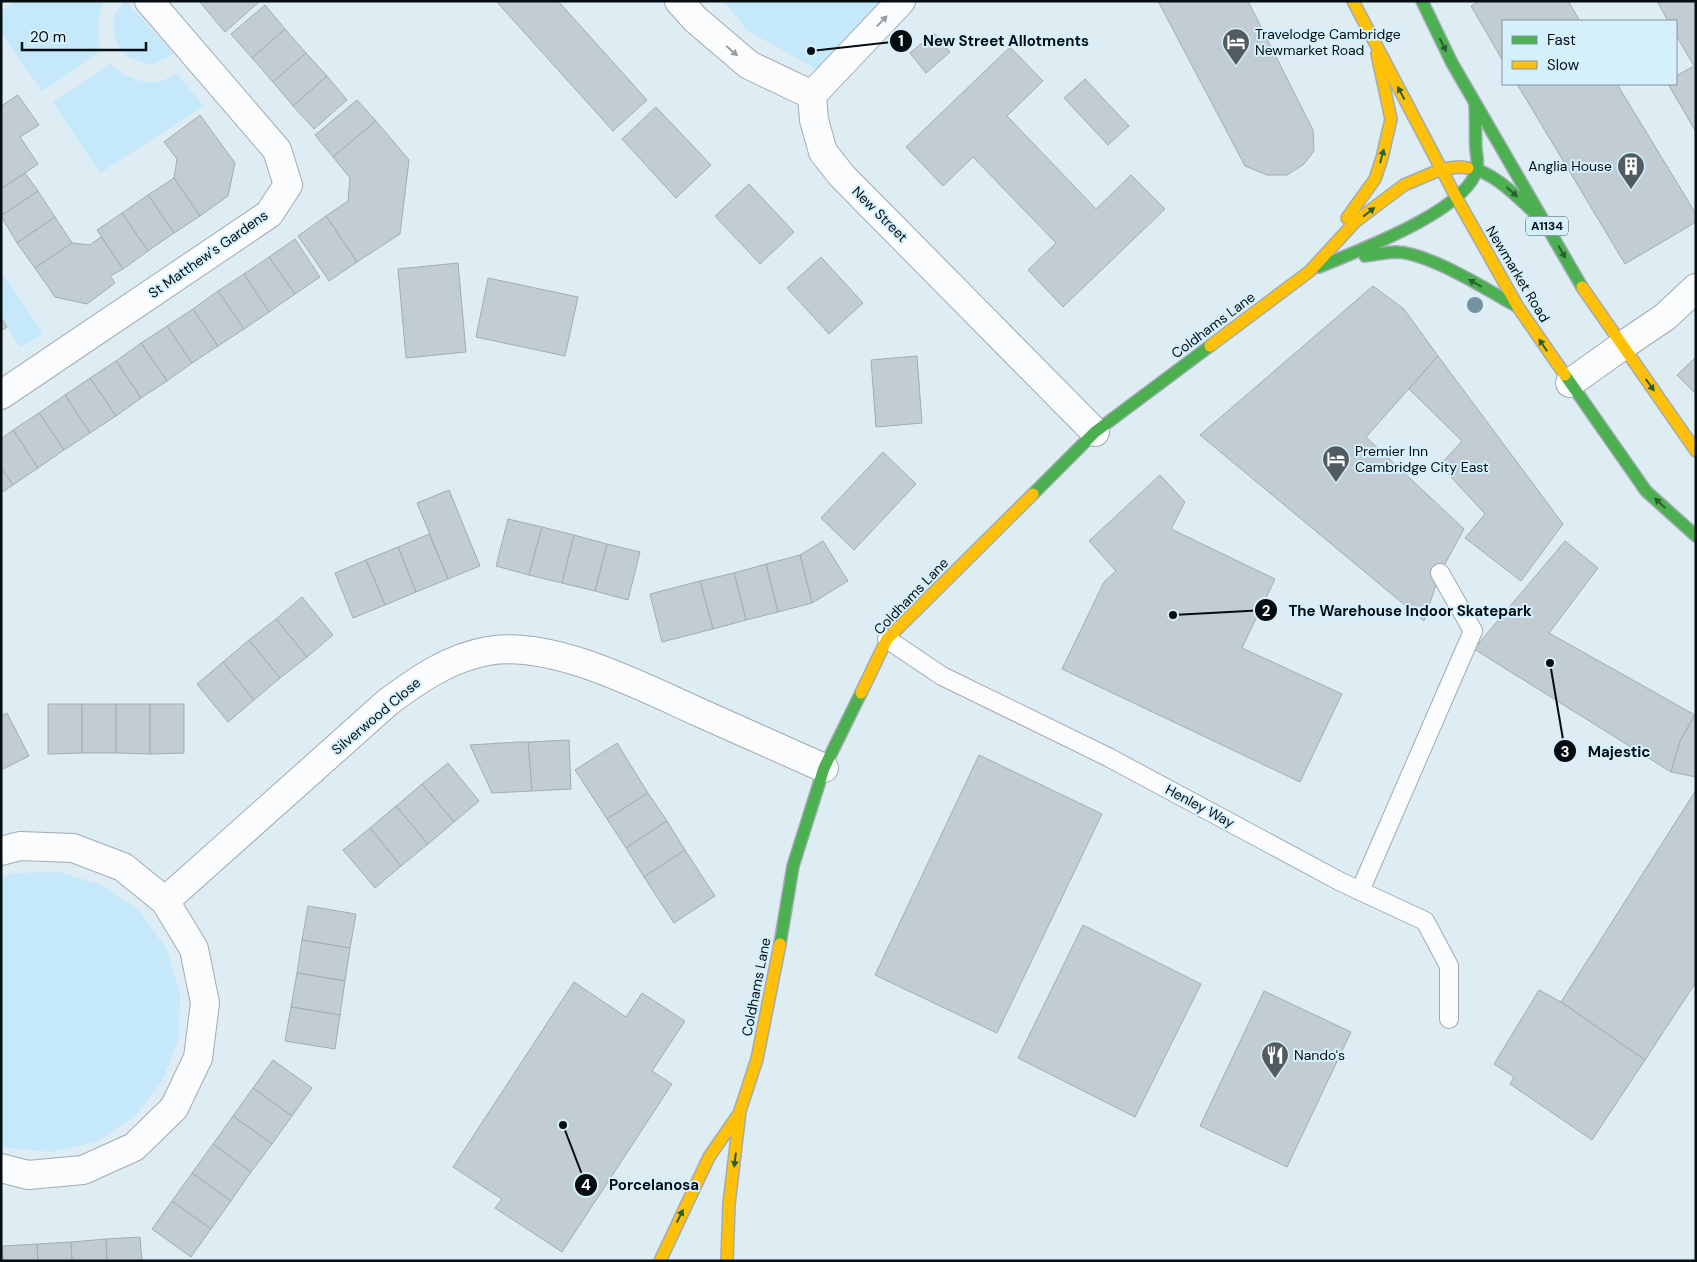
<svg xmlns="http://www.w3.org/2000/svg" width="1697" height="1262" font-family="'DM Sans',sans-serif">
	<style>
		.green { fill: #c5e9fa }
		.building { fill: #c1cdd3; stroke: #a2adb3 }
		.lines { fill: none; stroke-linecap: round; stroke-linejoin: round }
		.lane-casing { stroke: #a1acb2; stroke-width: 20 }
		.street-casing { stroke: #a1acb2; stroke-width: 30 }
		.fast-casing { stroke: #a1acb2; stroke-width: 14 }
		.slow-casing { stroke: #a1acb2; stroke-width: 14 }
		.lane { stroke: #fafcfd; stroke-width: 18 }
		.street { stroke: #fafcfd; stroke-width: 28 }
		.fast { stroke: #4caf50; stroke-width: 11 }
		.slow { stroke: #ffc107; stroke-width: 11 }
		.tree { fill: #7292a0 }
		.oneway { fill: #989c9f }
		.oneway2 { fill: #285e30 }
		.labels { text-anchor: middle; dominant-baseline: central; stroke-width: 4; stroke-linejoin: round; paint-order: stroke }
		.shield { fill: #d5f0fd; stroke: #435158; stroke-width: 1 }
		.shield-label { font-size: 12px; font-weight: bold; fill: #050d11 }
		.poi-label { font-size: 14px; fill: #050d11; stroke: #d5f0fd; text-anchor: start }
		.street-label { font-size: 14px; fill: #050d11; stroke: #d5f0fd }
		.leader { fill: none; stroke: #050d11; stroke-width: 2 }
		.callout-dot { fill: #050d11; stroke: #d5f0fd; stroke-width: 2 }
		.mark-label { font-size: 15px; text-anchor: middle; font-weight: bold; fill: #fff }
		.callout-label { font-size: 15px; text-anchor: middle; font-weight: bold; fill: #050d11; stroke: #d5f0fd; stroke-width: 4; stroke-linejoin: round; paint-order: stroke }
	</style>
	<rect width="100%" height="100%" fill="#deecf4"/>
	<g class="green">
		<path d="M16,1H105C95,21 97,30 101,51L42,91L1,33V11Z"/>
		<polygon points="125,1 126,1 174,54 151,65 126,56 114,38 114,16"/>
		<polygon points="724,1 882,1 820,71 748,31"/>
		<path d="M111,64C122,76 141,84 158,82C164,81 171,76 176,73L204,106L100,173L53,102Z"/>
		<polygon points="1,271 43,334 20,347 1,318"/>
		<polygon points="59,872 102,885 139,911 166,948 180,992 179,1037 163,1080 136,1115 96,1142 50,1152 3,1147 1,1147 1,877 14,873"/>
	</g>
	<g class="building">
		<polygon points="199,1 260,1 225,32"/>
		<polygon points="496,1 558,1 647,100 613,131"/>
		<polygon points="1158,1 1248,1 1313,130 1314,151 1304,164 1287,175 1267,175 1245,166"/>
		<polygon points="1479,1 1568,1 1580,21 1503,21 1503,61 1471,6"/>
		<polygon points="1657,1 1696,1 1696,132 1668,84 1676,84 1676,76 1694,66 1676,35 1676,21 1668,21"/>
		<polygon points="265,5 285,29 252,58 231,34"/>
		<polygon points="285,29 306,53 273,82 252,58"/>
		<polygon points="934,33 950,52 926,73 910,53"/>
		<polygon points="1010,47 1043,81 1007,116 1096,209 1131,175 1165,209 1063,307 1028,270 1056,243 973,157 943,186 906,147"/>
		<polygon points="306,53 327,76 293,106 273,82"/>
		<polygon points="327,76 347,100 314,129 293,106"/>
		<polygon points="1085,79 1129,126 1108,145 1064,98"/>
		<polygon points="1517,84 1617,84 1696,214 1696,222 1625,264"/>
		<polygon points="18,95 39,125 20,137 38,164 1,189 1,106"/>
		<polygon points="357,100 376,121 333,157 315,135"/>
		<polygon points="656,107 711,165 676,198 622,139"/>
		<polygon points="200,115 235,163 228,196 200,216 174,178 177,159 164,142"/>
		<polygon points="376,121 409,160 400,234 357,262 326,216 348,201 350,178 333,157"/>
		<polygon points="25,173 38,191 1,216 1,189"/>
		<polygon points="174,178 200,216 174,233 148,195"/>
		<polygon points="749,184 794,232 760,264 715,216"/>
		<polygon points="38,191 55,217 17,243 1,216"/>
		<polygon points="148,195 174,233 148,251 122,213"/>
		<polygon points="122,213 148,251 123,269 97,230"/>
		<polygon points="326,216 357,262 329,281 298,236"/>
		<polygon points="55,217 72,243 35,268 17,243"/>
		<polygon points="101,237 123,269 110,276 115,283 87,304 55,297 35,268 72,243 90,245"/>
		<polygon points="295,239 320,277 295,294 269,257"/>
		<polygon points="269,257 295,294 269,312 244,274"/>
		<polygon points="821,257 863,303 829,334 787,288"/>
		<polygon points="458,263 466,352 406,358 398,269"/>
		<polygon points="244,274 269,312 244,329 218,291"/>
		<polygon points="488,278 578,297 565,356 476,337"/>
		<polygon points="1373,286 1404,309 1438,356 1366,437 1464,529 1440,573 1424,621 1200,435"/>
		<polygon points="218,291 244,329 218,346 193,309"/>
		<polygon points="193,309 218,346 192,363 167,326"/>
		<polygon points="1,318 7,327 1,331"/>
		<polygon points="167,326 192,363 167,381 141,343"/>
		<polygon points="141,343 167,381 141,398 116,361"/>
		<polygon points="917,356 922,423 876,427 871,360"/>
		<polygon points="1438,356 1563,524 1521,581 1465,538 1485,514 1440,465 1462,441 1409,389"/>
		<polygon points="1696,357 1696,394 1677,375"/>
		<polygon points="116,361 141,398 116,416 90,378"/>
		<polygon points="90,378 116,416 90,433 65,395"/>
		<polygon points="65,395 90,433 64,450 39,413"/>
		<polygon points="39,413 64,450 38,468 13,430"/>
		<polygon points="13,430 38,468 13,485 1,468 1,439"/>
		<polygon points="883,452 916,484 854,550 821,518"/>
		<polygon points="1,468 13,485 1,493"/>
		<polygon points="1160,475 1185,502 1171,529 1275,579 1242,648 1342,694 1300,782 1062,669 1104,582 1116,571 1089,541"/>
		<polygon points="449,490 480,566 448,579 417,503"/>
		<polygon points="508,519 542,527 529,575 496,566"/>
		<polygon points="542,527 574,535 562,583 529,575"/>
		<polygon points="429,534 448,579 416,592 398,547"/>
		<polygon points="574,535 607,544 595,591 562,583"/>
		<polygon points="823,541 848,581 812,603 800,555"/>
		<polygon points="1565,541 1598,568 1549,633 1695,715 1680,741 1671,772 1474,649"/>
		<polygon points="607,544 640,552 628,600 595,591"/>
		<polygon points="398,547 416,592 385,605 366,560"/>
		<polygon points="800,555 812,603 778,612 766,564"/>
		<polygon points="366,560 385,605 353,618 335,573"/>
		<polygon points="766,564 778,612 746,620 734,573"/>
		<polygon points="734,573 746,620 713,629 700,581"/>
		<polygon points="700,581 713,629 662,642 650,594"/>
		<polygon points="302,597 333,635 307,657 276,619"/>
		<polygon points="276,619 307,657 280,678 249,640"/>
		<polygon points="249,640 280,678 254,700 223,662"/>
		<polygon points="223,662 254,700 228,722 197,684"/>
		<polygon points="48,704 82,704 82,753 48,754"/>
		<rect x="82" y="704" width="34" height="49"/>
		<polygon points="116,704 150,704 150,754 116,753"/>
		<polygon points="150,704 184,704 184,753 150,754"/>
		<polygon points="7,713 29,756 1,770 1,716"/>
		<polygon points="1695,715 1696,714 1696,777 1671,772 1680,741"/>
		<polygon points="569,740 571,789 532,791 528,742"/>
		<polygon points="519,742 528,742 532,791 492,793 470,745"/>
		<polygon points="617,743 648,793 607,819 575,770"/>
		<polygon points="979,755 1102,814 997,1033 875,975"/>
		<polygon points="448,763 479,801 454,822 422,784"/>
		<polygon points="422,784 454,822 428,844 396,806"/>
		<polygon points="1696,790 1696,982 1645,1060 1561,1002"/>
		<polygon points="648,793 667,821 626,848 607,819"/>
		<polygon points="396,806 428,844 401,866 370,828"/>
		<polygon points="667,821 685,850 644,877 626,848"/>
		<polygon points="370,828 401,866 375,888 343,850"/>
		<polygon points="685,850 715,896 674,923 644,877"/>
		<polygon points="308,906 356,914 350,948 302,940"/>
		<polygon points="1083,925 1201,984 1135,1117 1018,1058"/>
		<polygon points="302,940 350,948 345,981 297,973"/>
		<polygon points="297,973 345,981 340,1015 291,1007"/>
		<polygon points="574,982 626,1017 642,993 685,1021 652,1071 672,1084 562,1252 495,1208 502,1199 453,1167"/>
		<polygon points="1539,990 1561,1002 1645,1060 1592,1140 1510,1084 1514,1077 1494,1064"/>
		<polygon points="1264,991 1351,1032 1287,1167 1200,1126"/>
		<polygon points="291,1007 340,1015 335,1049 285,1041"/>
		<polygon points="273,1060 312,1088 292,1116 253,1088"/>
		<polygon points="253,1088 292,1116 272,1144 233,1116"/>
		<polygon points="233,1116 272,1144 251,1172 213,1144"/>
		<polygon points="213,1144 251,1172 231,1201 192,1173"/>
		<polygon points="192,1173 231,1201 211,1229 172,1201"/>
		<polygon points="172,1201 211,1229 191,1257 152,1229"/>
		<polygon points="140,1237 142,1261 107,1261 106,1239"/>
		<polygon points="106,1239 107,1261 72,1261 71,1242"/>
		<polygon points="71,1242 72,1261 38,1261 37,1244"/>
		<polygon points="37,1244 38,1261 3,1261 2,1246"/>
	</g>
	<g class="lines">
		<g class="lane-casing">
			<g id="lane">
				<polyline points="887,639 942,676 1108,757 1341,882 1425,921 1449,966 1449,1019"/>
				<polyline points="1360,891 1473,631 1440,573"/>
			</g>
		</g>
		<g class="street-casing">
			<g id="street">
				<polyline points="679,1 695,19 749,65 812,95"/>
				<polyline points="812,95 814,120 823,152 842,176 1095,432"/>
				<polyline points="812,95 901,1"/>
				<polyline points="1570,383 1622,346 1665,317 1696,288"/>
				<polyline points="1,395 269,214 288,185 277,150 149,1"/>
				<polyline points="1,851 20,846 73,848 123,867 165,901 194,949 205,1003 198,1058 174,1108 134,1147 83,1170 28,1175 1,1168"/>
				<path d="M165,901L388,702C419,679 449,658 488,651C551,640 639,685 696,711C739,730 781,749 824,768"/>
			</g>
		</g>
		<g class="fast-casing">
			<g id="fast">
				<polyline points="1422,1 1452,63 1582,287"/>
				<path d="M1468,168C1494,171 1519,199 1538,216"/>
				<path d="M1365,256C1375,255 1386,252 1396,252C1430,253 1487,290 1518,307"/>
				<path d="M1319,267C1357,251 1467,211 1477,169C1478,163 1477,156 1476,150C1475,135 1476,119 1475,104"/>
				<polyline points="1565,375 1646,491 1696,536"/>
				<polyline points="1033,494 1095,432 1210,346"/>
				<polyline points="780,944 793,866 824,768 861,693"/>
			</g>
		</g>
		<g class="slow-casing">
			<g id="slow">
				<polyline points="1353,1 1456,197 1518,307 1565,375"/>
				<polyline points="1347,218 1375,179 1382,158 1391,119 1377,54"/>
				<polyline points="1582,287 1696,451"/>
				<polyline points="1210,346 1310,271 1355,222 1404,185 1442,169 1459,167 1468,168"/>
				<polyline points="861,693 887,639 1033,494"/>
				<polyline points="660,1261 709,1157 738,1115"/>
				<polyline points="727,1261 729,1204 740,1111 757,1059 780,944"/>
			</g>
		</g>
		<use href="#lane" class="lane"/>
		<use href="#street" class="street"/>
		<use href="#fast" class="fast"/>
		<use href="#slow" class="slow"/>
	</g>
	<circle class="tree" cx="1475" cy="305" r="8"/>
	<defs><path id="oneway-solid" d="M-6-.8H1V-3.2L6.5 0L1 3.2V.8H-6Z" transform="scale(1.25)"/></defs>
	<g class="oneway">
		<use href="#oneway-solid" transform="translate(882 21) rotate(-46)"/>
		<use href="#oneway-solid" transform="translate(732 51) rotate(41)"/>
	</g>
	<g class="oneway2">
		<use href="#oneway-solid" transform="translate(1443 45) rotate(63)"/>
		<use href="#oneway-solid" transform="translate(1401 93) rotate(-118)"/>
		<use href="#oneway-solid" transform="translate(1382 156) rotate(-75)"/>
		<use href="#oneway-solid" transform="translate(1512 192) rotate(42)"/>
		<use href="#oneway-solid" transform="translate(1369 212) rotate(-38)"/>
		<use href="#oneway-solid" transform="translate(1562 252) rotate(60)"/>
		<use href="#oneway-solid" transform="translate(1475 283) rotate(-151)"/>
		<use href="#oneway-solid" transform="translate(1543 345) rotate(-124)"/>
		<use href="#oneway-solid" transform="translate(1650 385) rotate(55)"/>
		<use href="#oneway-solid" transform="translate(1660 503) rotate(-137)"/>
		<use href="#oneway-solid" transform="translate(735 1160) rotate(97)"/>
		<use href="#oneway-solid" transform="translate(680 1216) rotate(-64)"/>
	</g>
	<defs>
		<g id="hotel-pin" transform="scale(1.4375)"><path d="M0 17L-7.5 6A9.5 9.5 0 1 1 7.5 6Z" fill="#515b60" stroke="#d5f0fd"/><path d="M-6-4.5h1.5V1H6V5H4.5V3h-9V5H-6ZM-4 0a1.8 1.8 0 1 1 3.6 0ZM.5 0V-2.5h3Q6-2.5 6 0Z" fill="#fff"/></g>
		<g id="building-pin" transform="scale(1.4375)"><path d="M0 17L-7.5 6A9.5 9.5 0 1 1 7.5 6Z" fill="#515b60" stroke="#d5f0fd"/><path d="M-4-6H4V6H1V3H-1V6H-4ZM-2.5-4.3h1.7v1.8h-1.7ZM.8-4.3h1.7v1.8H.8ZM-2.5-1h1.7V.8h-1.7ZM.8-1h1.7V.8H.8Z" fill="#fff"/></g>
		<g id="restaurant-pin" transform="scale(1.4375)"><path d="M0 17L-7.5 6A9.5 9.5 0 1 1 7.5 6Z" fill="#515b60" stroke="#d5f0fd"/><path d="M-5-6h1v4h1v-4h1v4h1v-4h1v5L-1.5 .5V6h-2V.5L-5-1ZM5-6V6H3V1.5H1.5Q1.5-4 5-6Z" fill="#fff"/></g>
	</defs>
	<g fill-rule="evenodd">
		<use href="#hotel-pin" x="1236" y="42"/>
		<use href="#building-pin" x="1631" y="166"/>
		<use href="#hotel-pin" x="1336" y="459"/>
		<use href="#restaurant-pin" x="1275" y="1055"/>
	</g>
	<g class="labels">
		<rect class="shield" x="1526" y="216.5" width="42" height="19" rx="4"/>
		<g class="shield-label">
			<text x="1547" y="226">A1134</text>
		</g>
		<g class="poi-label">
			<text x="1255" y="34">Travelodge Cambridge<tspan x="1255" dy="16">Newmarket Road</tspan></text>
			<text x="1612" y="166" text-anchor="end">Anglia House</text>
			<text x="1355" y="451">Premier Inn<tspan x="1355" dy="16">Cambridge City East</tspan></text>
			<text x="1294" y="1055">Nando's</text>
		</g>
		<g class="street-label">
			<text transform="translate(880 214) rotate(45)">New Street</text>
			<text transform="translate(208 254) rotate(-35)">St Matthew's Gardens</text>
			<text transform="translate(1518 274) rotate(59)">Newmarket Road</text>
			<text transform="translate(1213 325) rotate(-37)">Coldhams Lane</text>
			<text transform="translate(911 596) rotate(-46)">Coldhams Lane</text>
			<text transform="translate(376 716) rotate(-40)">Silverwood Close</text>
			<text transform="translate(1200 806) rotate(28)">Henley Way</text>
			<text transform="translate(756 987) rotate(-79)">Coldhams Lane</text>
		</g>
	</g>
	<path class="leader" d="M811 51L901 41M1173 615L1266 610M1550 663L1565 751M563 1125L586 1185"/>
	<g class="callout-dot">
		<circle cx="811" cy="51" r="5"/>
		<circle cx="1173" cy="615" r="5"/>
		<circle cx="1550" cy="663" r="5"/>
		<circle cx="563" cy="1125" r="5"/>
		<circle cx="901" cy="41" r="12"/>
		<circle cx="1266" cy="610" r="12"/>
		<circle cx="1565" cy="751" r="12"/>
		<circle cx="586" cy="1185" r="12"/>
	</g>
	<g class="mark-label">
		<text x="901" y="46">1</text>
		<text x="1266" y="616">2</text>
		<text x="1565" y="757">3</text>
		<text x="586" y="1190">4</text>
	</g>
	<g class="callout-label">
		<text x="1006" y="46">New Street Allotments</text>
		<text x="1410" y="616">The Warehouse Indoor Skatepark</text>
		<text x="1619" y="757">Majestic</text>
		<text x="654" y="1190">Porcelanosa</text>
	</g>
	<rect width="1697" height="1262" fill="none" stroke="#050d11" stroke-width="5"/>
	<rect x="1502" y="20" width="175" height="65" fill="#d5f0fd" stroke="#82959f"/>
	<rect x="1512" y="36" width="25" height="8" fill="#4caf50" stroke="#82959f"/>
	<text x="1547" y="45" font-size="15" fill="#050d11">Fast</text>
	<rect x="1512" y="61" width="25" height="8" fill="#ffc107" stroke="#82959f"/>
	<text x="1547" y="70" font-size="15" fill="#050d11">Slow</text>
	<path d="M22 42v8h124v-8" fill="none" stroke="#050d11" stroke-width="2.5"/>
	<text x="30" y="42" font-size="15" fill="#050d11" stroke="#d5f0fd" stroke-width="4" paint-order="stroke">20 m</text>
</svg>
